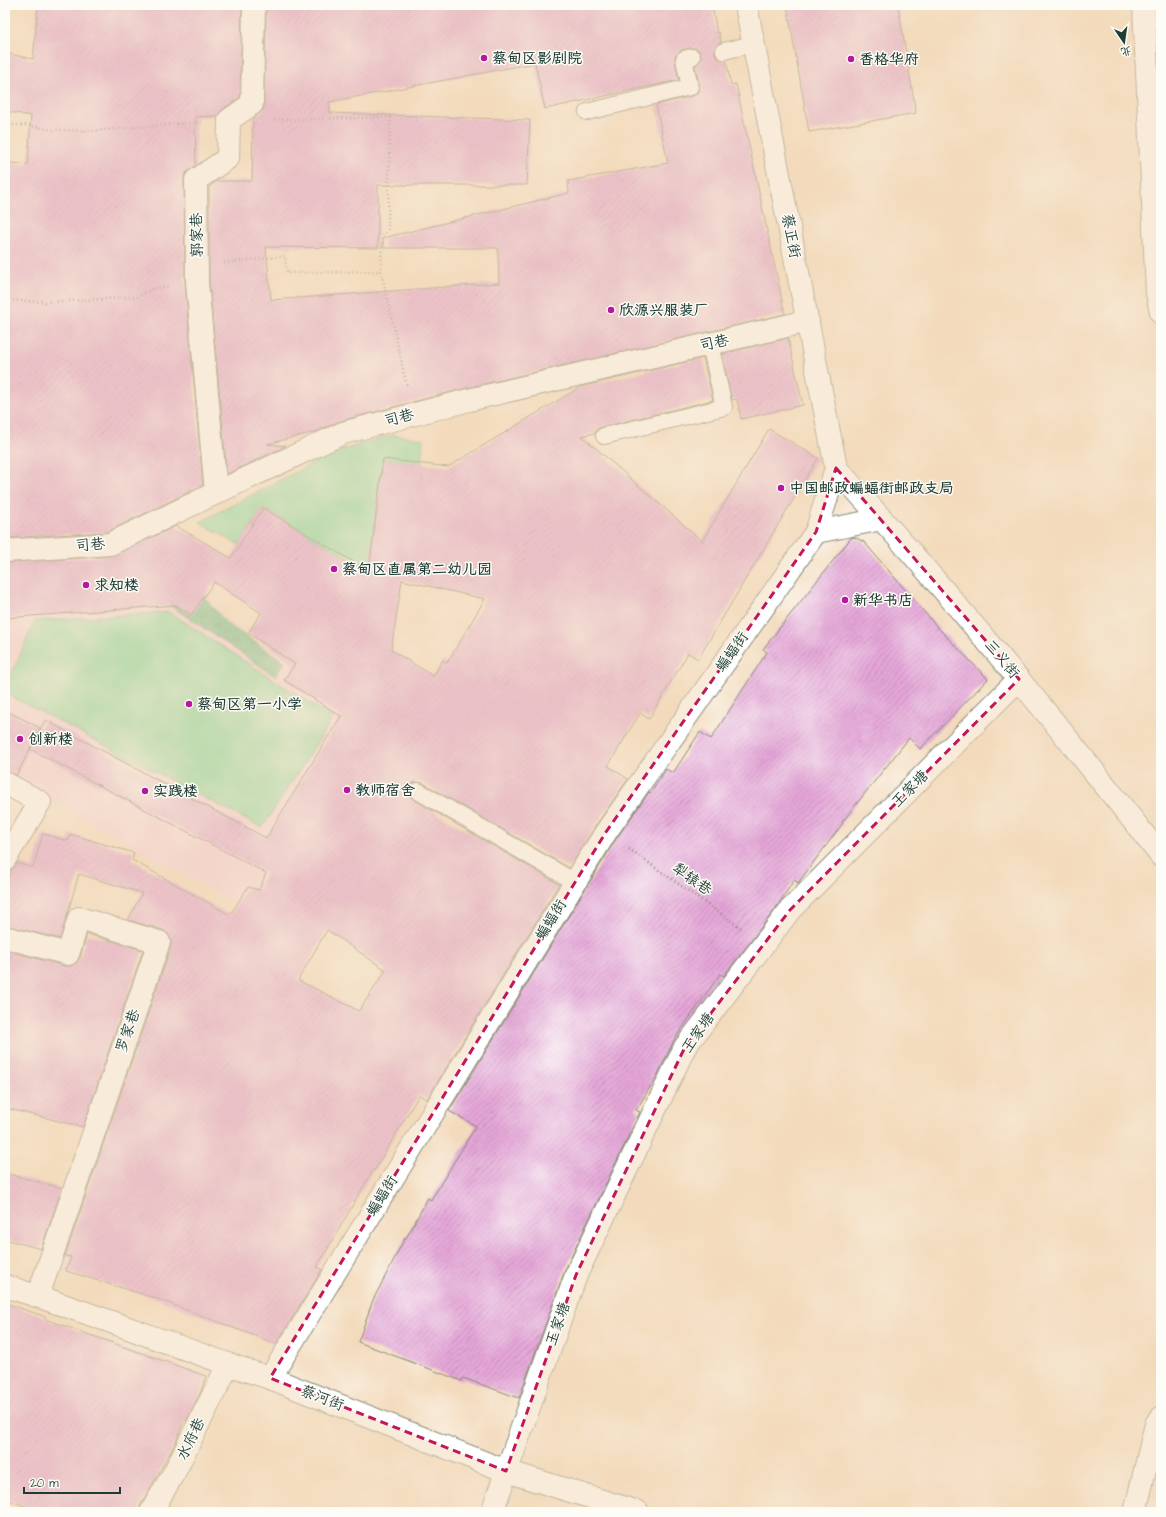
<svg xmlns="http://www.w3.org/2000/svg" width="1166" height="1517" font-family="'Architects Daughter','LXGW WenKai TC',sans-serif">
	<style>
		.built { fill: #f4cfdc }
		.forest { fill: url(#forest-crowns); stroke: #447c5e }
		.garden { fill: #81dba1; stroke: #508c6a }
		.building { fill: url(#building-hatch); fill-rule: evenodd }
		.lines { fill: none; stroke-linecap: round; stroke-linejoin: round }
		.lane-casing { stroke: #898c78; stroke-width: 18 }
		.street-casing { stroke: #898c78; stroke-width: 24 }
		.secondary-casing { stroke: #898c78; stroke-width: 24 }
		.path { stroke: #898c78; stroke-width: 2.5; stroke-dasharray: 1 3; stroke-linecap: butt }
		.lane { stroke: #fff; stroke-width: 16 }
		.street { stroke: #fff; stroke-width: 22 }
		.secondary { stroke: #fff; stroke-width: 22 }
		.marked { fill: none; stroke: #c2185b; stroke-width: 3; stroke-dasharray: 8 5; stroke-linejoin: round }
		.poi-dot { fill: #b5179e; stroke: #fdfcf7; stroke-width: 1.5 }
		.labels { text-anchor: middle; dominant-baseline: central; stroke-width: 3; stroke-linejoin: round; paint-order: stroke }
		.poi-label { font-size: 15px; font-weight: bold; fill: #1f3d34; stroke: #fdfcf7; text-anchor: start }
		.street-label { font-size: 15px; fill: #1f3d34; stroke: #fdfcf7 }
	</style>
	<defs>
		<pattern id="forest-crowns" width="20" height="18" patternUnits="userSpaceOnUse"><rect width="20" height="18" fill="#68bb87"/><path d="M2 6a3 3 0 1 1 6 0M12 15a3 3 0 1 1 6 0" fill="none" stroke="#55996f"/></pattern>
		<pattern id="building-hatch" width="6" height="6" patternUnits="userSpaceOnUse"><rect width="6" height="6" fill="#e5a6d8"/><path d="M-1 1l2-2M0 6l6-6M5 7l2-2" fill="none" stroke="#b988b0"/></pattern>
	</defs>
	<rect width="100%" height="100%" fill="#fdfcf7"/>
	<filter id="ink" filterUnits="userSpaceOnUse"><feTurbulence type="fractalNoise" baseFrequency=".025" numOctaves="2"/><feDisplacementMap in="SourceGraphic" scale="8" xChannelSelector="R" yChannelSelector="G"/><feConvolveMatrix kernelMatrix="1 2 1 2 8 2 1 2 1" color-interpolation-filters="sRGB"/></filter>
	<filter id="wash" filterUnits="userSpaceOnUse"><feTurbulence type="fractalNoise" baseFrequency=".012" numOctaves="4" result="noise"/><feDisplacementMap in="SourceGraphic" scale="16" xChannelSelector="R" yChannelSelector="G"/><feGaussianBlur stdDeviation="0.9" result="paint"/><feColorMatrix in="noise" values="0 0 0 0 0 0 0 0 0 0 0 0 0 0 0 0 0 1.4 0 .05"/><feComposite in="paint" operator="in"/></filter>
	<g filter="url(#wash)">
		<rect width="100%" height="100%" fill="#f3dabc"/>
		<polygon class="built" points="152,532 227,622 288,663 295,655 439,745 308,945 5,773 5,559"/>
		<polygon class="forest" points="167,553 227,624 285,662 275,676 171,606"/>
		<g class="garden">
			<polygon points="393,435 423,439 421,464 383,459 369,571 263,508 239,545 200,522 335,452"/>
			<polygon points="169,612 333,718 262,828 5,693 5,689 35,621"/>
		</g>
		<g id="blocks">
			<g class="building">
				<polygon points="38,5 242,5 240,97 222,110 217,116 195,117 196,165 185,174 184,180 185,283 203,485 107,532 5,538 5,162 28,165 31,116 5,111 5,53 33,59"/>
				<path d="M266,5H712L717,33L719,32L721,42L717,44L715,49V53L717,58L726,60L731,85L736,84L785,314L466,388L340,421L315,432L267,444L286,446L227,474L209,281V187L217,181H252L253,119L263,110L264,104ZM690,48H695L699,50L701,55V60L695,66L699,85V90L696,94L692,96L656,105L668,163L568,181L569,193L383,238L384,248H498L499,283L271,300L266,247L378,248V185H527L530,120L330,113L329,102L535,63L545,109L679,80L675,61V56L681,50Z"/>
				<polygon points="787,5 898,5 916,113 809,132"/>
				<polygon points="788,338 803,405 741,419 737,399 732,400 722,354"/>
				<path d="M703,358L713,400L602,427L597,429L595,433L582,436L702,541L769,429L818,458L698,659L688,653L649,719L640,713L608,766L628,779L596,825L569,868L423,783L418,782L413,783L410,786L409,791L410,796L413,799L559,884L427,1099L419,1095L374,1171L373,1170L317,1267L322,1270L276,1344L158,1299L66,1271L71,1257L65,1256L171,946V940L168,934L163,930L128,920L142,893L79,874L60,939L5,925V890L11,870L17,863L33,868L43,834L68,841L70,834L134,853L132,860L230,915L248,887L259,890L266,873L30,749L45,720L266,838L341,716L284,680L295,664L248,633L261,613L214,582L191,615L176,605L5,618V563L111,556L176,526L231,558L263,508L369,571L383,459L448,467L580,387ZM402,580L485,599L447,663L443,660L433,676L391,650ZM327,930L386,970L359,1011L298,980Z"/>
				<polygon points="854,537 864,542 938,628 988,679 920,749 909,738 842,822 843,823 798,883 794,880 774,911 724,976 720,974 674,1040 657,1076 636,1110 640,1112 565,1270 519,1398 463,1378 462,1381 358,1342 373,1300 405,1238 406,1238 428,1198 431,1200 476,1126 449,1111 616,839 649,792 651,793 666,769 673,773 700,732 711,739 767,652 763,649 851,538"/>
				<polygon points="5,710 40,728 17,775 5,771"/>
				<polygon points="87,934 143,950 83,1127 5,1108 5,950 65,966 71,966 76,963 80,958"/>
				<polygon points="5,1173 62,1188 41,1249 5,1239"/>
				<polygon points="5,1303 46,1317 45,1319 206,1376 201,1391 186,1421 184,1420 176,1442 140,1506 139,1512 42,1512 5,1499"/>
			</g>
		</g>
	</g>
	<g filter="url(#ink)">
		<use href="#blocks" fill-opacity="0" stroke="#898c78" stroke-width="1"/>
		<g class="lines">
			<g class="lane-casing">
				<g id="lane">
					<polyline points="724,51 753,44"/>
					<polyline points="587,112 690,87 684,59 692,57"/>
					<polyline points="604,436 724,407 710,344"/>
					<polyline points="418,791 575,882"/>
				</g>
			</g>
			<g class="street-casing">
				<g id="street">
					<polyline points="1144,5 1157,293 1161,313"/>
					<path d="M836,468C949,593 1057,723 1161,856"/>
					<polyline points="216,493 197,282 196,180 228,158 229,120 252,104 254,5"/>
					<polyline points="816,532 882,519"/>
					<polyline points="5,551 110,544 216,493 343,433 469,400 808,321"/>
					<polyline points="5,783 40,802 5,859"/>
					<polyline points="5,937 68,954 79,918 159,942 38,1296"/>
					<polyline points="151,1512 175,1471 228,1365"/>
					<polyline points="492,1512 576,1275 685,1047 790,910 1019,679"/>
					<polyline points="638,1512 506,1471 270,1378 606,832 816,532 836,468 746,5"/>
					<polyline points="1135,1512 1156,1424 1161,1418"/>
				</g>
			</g>
			<g class="secondary-casing">
				<path id="secondary" d="M5,1286C95,1313 181,1350 270,1378"/>
			</g>
			<g class="path">
				<polyline points="274,120 390,117 388,230 382,237 381,271 407,387"/>
				<polyline points="5,125 25,125 54,130 92,131 202,122"/>
				<polyline points="224,263 285,256 287,273 381,271"/>
				<polyline points="5,300 46,302 137,297 151,289 169,286"/>
				<polyline points="629,849 741,928"/>
			</g>
			<use href="#lane" class="lane"/>
			<use href="#street" class="street"/>
			<use href="#secondary" class="secondary"/>
		</g>
	</g>
	<path d="M0 0H1166V1517H0ZM836,468L1019,679L790,910L685,1047L576,1275L506,1471L270,1378L606,832L816,532Z" fill="#f3dabc" fill-opacity=".55" fill-rule="evenodd"/>
	<path class="marked" d="M836,468L1019,679L790,910L685,1047L576,1275L506,1471L270,1378L606,832L816,532Z"/>
	<g class="poi-dot">
		<circle cx="484" cy="58" r="4"/>
		<circle cx="851" cy="59" r="4"/>
		<circle cx="611" cy="310" r="4"/>
		<circle cx="781" cy="488" r="4"/>
		<circle cx="334" cy="569" r="4"/>
		<circle cx="86" cy="585" r="4"/>
		<circle cx="845" cy="600" r="4"/>
		<circle cx="189" cy="704" r="4"/>
		<circle cx="20" cy="739" r="4"/>
		<circle cx="347" cy="790" r="4"/>
		<circle cx="145" cy="791" r="4"/>
	</g>
	<g class="labels">
		<g class="poi-label">
			<text x="492" y="58">蔡甸区影剧院</text>
			<text x="859" y="59">香格华府</text>
			<text x="619" y="310">欣源兴服装厂</text>
			<text x="789" y="488">中国邮政蝙蝠街邮政支局</text>
			<text x="342" y="569">蔡甸区直属第二幼儿园</text>
			<text x="94" y="585">求知楼</text>
			<text x="853" y="600">新华书店</text>
			<text x="197" y="704">蔡甸区第一小学</text>
			<text x="28" y="739">创新楼</text>
			<text x="355" y="790">教师宿舍</text>
			<text x="153" y="791">实践楼</text>
		</g>
		<g class="street-label">
			<text transform="translate(197 235) rotate(-91)">郭家巷</text>
			<text transform="translate(791 236) rotate(79)">蔡正街</text>
			<text transform="translate(714 343) rotate(-13)">司巷</text>
			<text transform="translate(399 418) rotate(-15)">司巷</text>
			<text transform="translate(90 545) rotate(-5)">司巷</text>
			<text transform="translate(732 652) rotate(-55)">蝙蝠街</text>
			<text transform="translate(1002 659) rotate(50)">三义街</text>
			<text transform="translate(910 789) rotate(-45)">王家塘</text>
			<text transform="translate(692 879) rotate(35)">犁辕巷</text>
			<text transform="translate(551 920) rotate(-58)">蝙蝠街</text>
			<text transform="translate(128 1031) rotate(-71)">罗家巷</text>
			<text transform="translate(698 1033) rotate(-55)">王家塘</text>
			<text transform="translate(382 1196) rotate(-58)">蝙蝠街</text>
			<text transform="translate(558 1324) rotate(-70)">王家塘</text>
			<text transform="translate(322 1398) rotate(21)">蔡河街</text>
			<text transform="translate(191 1439) rotate(-64)">水府巷</text>
		</g>
	</g>
	<rect width="1166" height="1517" fill="none" stroke="#fdfcf7" stroke-width="20"/>
	<g transform="translate(1124 42) rotate(167)" stroke="#fdfcf7" stroke-width="3" paint-order="stroke">
	<path d="M0-3L7 15L0 10L-7 15Z" fill="#1f3d34"/>
	<text y="-6" font-size="11" font-weight="bold" text-anchor="middle" fill="#1f3d34">北</text>
	</g>
	<path d="M24 1487v6h96v-6" fill="none" stroke="#1f3d34" stroke-width="2"/>
	<text x="30" y="1487" font-size="12" fill="#1f3d34" stroke="#fdfcf7" stroke-width="3" paint-order="stroke">20 m</text>
</svg>
